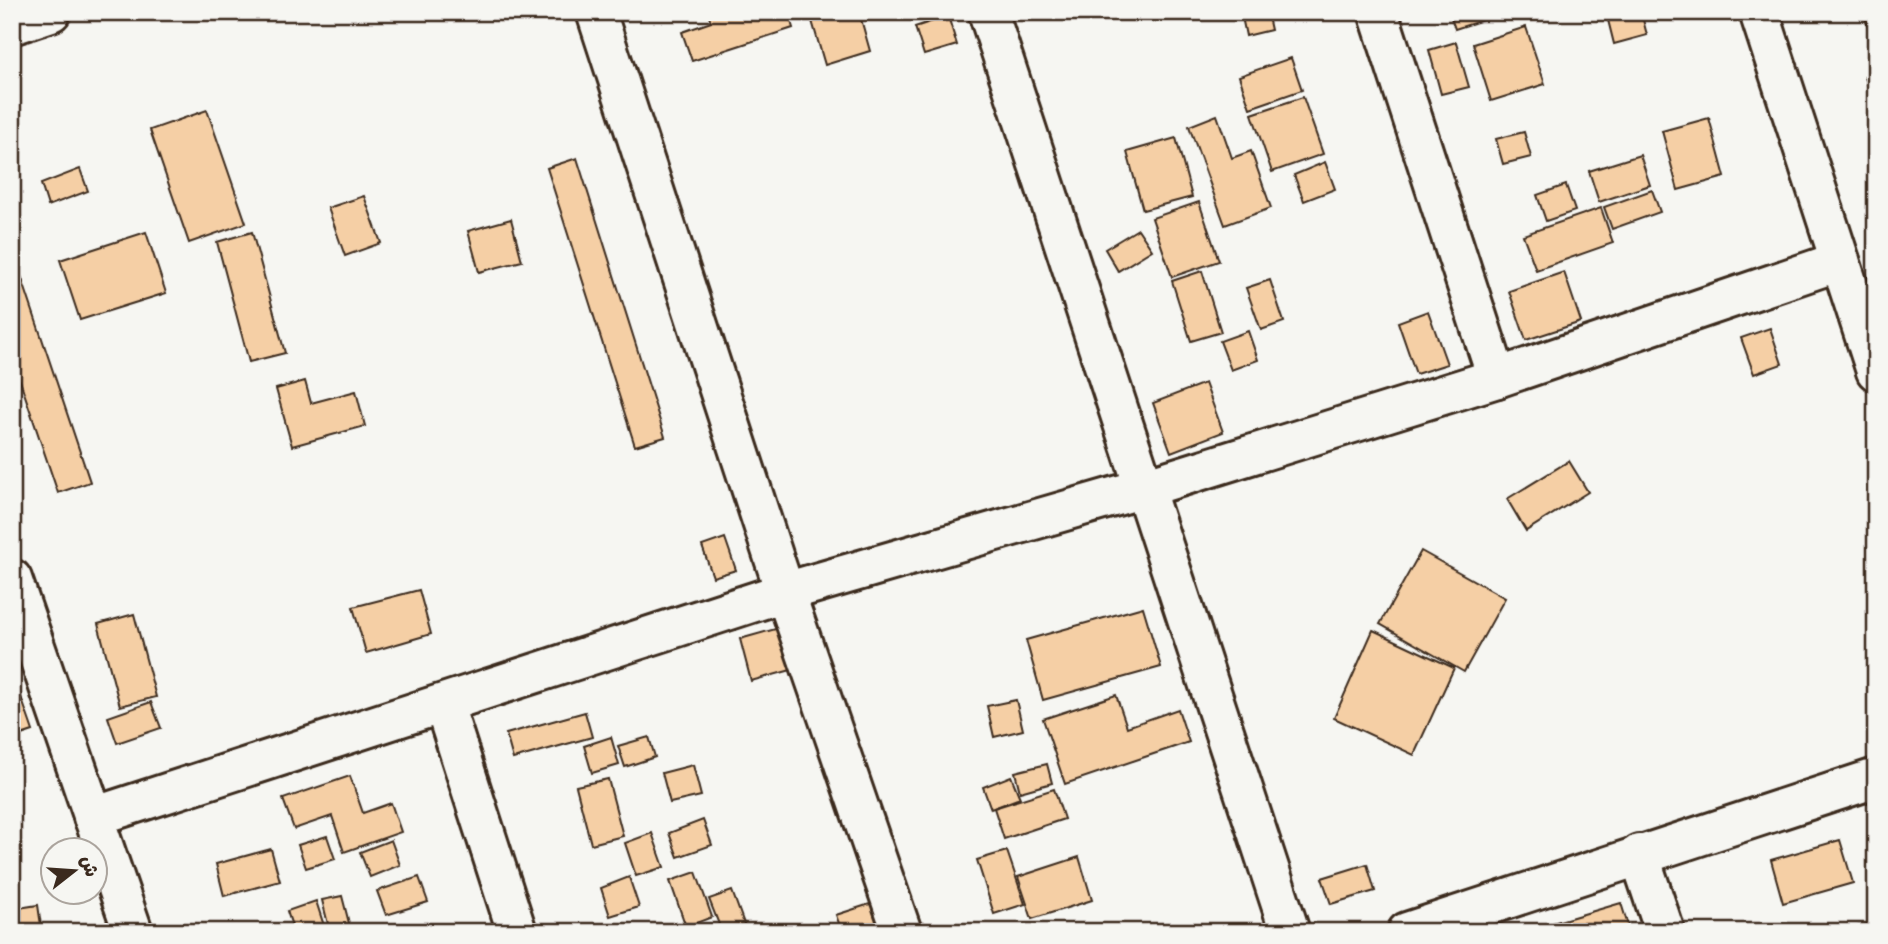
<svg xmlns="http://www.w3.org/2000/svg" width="1888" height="944" font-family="'Indie Flower','Playpen Sans Arabic',sans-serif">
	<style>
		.building { fill: #f5cfa5; stroke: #3b2a1e; stroke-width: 2 }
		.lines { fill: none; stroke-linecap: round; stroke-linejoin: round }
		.minor-casing { stroke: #3b2a1e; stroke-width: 44 }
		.minor { stroke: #f6f6f2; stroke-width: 38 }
	</style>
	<rect width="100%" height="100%" fill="#f6f6f2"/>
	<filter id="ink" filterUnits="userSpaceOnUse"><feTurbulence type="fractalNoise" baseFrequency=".0143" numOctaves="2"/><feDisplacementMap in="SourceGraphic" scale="14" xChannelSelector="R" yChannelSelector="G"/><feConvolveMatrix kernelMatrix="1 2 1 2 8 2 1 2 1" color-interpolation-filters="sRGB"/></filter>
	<g filter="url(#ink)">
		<g class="building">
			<polygon points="708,12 788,12 793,28 692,61 682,32 711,22"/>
			<polygon points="817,12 859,12 870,51 825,65 810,14"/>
			<polygon points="1241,12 1267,12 1271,30 1246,36"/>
			<polygon points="1449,12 1508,12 1455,29"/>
			<polygon points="1606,12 1641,12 1647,35 1614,44"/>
			<polygon points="1863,12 1876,12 1876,49"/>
			<polygon points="948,16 957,45 924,55 915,27"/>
			<polygon points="1526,27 1545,84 1491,101 1473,44"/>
			<polygon points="1456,42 1469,87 1441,94 1429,50"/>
			<polygon points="1291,58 1302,90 1250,108 1239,76"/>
			<polygon points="1876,74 1876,110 1865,77"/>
			<polygon points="1303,97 1323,154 1272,172 1252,114"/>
			<polygon points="207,110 246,223 189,243 150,130"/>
			<polygon points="1217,115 1232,158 1251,151 1271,208 1225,225 1189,126"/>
			<polygon points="1709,118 1725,177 1678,190 1662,131"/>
			<polygon points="1524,132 1531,157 1503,164 1496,139"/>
			<polygon points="1176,138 1192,197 1143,210 1127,152"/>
			<polygon points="1640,155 1650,185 1599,202 1589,171"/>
			<polygon points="577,158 665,437 635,446 547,168"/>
			<polygon points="1325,162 1335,189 1304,201 1294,175"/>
			<polygon points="80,169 88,191 48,206 41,184"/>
			<polygon points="1566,185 1575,211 1546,221 1537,195"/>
			<polygon points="1652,190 1660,212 1612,229 1604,207"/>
			<polygon points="364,196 381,243 345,256 328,208"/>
			<polygon points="1199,202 1219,261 1172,277 1152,218"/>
			<polygon points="1601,208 1613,243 1536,270 1523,235"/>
			<polygon points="511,219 522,261 479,272 468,231"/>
			<polygon points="1138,229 1152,250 1118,271 1105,249"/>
			<polygon points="146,232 166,293 80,320 60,260"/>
			<polygon points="252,232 285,353 249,362 217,242"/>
			<polygon points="12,249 90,482 58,493 12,357"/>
			<polygon points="1202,271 1221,332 1191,341 1172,281"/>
			<polygon points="1564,272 1581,322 1526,340 1509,291"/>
			<polygon points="1270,280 1284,322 1261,330 1246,288"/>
			<polygon points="1428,311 1447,364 1416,374 1398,322"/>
			<polygon points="1770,328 1782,364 1754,374 1741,338"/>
			<polygon points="1248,331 1258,360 1231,370 1220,341"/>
			<polygon points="305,381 311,403 356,391 365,426 292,446 276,389"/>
			<polygon points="1205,383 1223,432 1171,452 1153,403"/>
			<polygon points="1569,461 1588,492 1526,531 1507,499"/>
			<polygon points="725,538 736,570 713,577 702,546"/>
			<polygon points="1421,551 1505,598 1464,672 1380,624"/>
			<polygon points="419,590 431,634 366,653 353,607"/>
			<polygon points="1143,607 1161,667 1043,700 1026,640"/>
			<polygon points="134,614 156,697 120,706 98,624"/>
			<polygon points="790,625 802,667 751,681 740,639"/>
			<polygon points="1373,630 1454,668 1414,755 1334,718"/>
			<polygon points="12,671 33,731 12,738"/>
			<polygon points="1116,695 1127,727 1178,709 1189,742 1065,784 1043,719"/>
			<polygon points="1016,700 1023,730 994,737 987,706"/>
			<polygon points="151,702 161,728 117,743 108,717"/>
			<polygon points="585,712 592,737 513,759 506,734"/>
			<polygon points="611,737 619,765 592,773 584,746"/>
			<polygon points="649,737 655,757 625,767 618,746"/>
			<polygon points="1047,764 1052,783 1020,792 1015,772"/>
			<polygon points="693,765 701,796 670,803 662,773"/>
			<polygon points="350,776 363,813 391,803 401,832 344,852 332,816 294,829 283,799"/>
			<polygon points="1011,776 1020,798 991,809 983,787"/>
			<polygon points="608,779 623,836 591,844 576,786"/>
			<polygon points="1054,789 1064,819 1004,839 994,808"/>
			<polygon points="703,820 712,845 678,857 669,833"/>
			<polygon points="652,833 664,867 636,876 625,843"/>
			<polygon points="327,836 335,859 306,868 298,845"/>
			<polygon points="391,840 400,865 370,877 360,852"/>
			<polygon points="1840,840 1853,883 1783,903 1771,860"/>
			<polygon points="271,849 280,881 224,896 216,864"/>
			<polygon points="1007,851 1025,904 994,914 977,860"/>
			<polygon points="1079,857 1092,900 1032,919 1018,877"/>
			<polygon points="1367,864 1375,891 1331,904 1322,878"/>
			<polygon points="696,872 712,917 686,927 670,881"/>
			<polygon points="419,877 428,902 386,915 377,891"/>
			<polygon points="629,877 639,907 610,916 601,888"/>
			<polygon points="732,891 747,932 722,932 709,899"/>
			<polygon points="342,896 350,927 330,932 322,900"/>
			<polygon points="316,901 326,932 294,932 287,911"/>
			<polygon points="876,902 886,932 842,932 836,915"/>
			<polygon points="1621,903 1630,932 1548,932 1546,925"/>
			<polygon points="38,905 42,932 12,932 12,909"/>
			<polygon points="1868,924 1870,932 1845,932 1845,930"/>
		</g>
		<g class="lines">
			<g class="minor-casing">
				<g id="minor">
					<polyline points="596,12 785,592 902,932"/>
					<polyline points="988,12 1290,932"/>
					<polyline points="1378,12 1497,378"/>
					<polyline points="1759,12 1876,371"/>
					<polyline points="12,25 51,12"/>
					<polyline points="12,579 133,932"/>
					<polyline points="444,705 517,932"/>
					<polyline points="93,817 785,592 1144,488 1497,378 1840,261"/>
					<polyline points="1639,854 1665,932"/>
					<polyline points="1407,932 1876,778"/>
				</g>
			</g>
			<use href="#minor" class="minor"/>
		</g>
	</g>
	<rect width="1888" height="944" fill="none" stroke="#f6f6f2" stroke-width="42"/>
	<rect x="21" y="21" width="1846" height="902" fill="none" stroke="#3b2a1e" stroke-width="2.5" filter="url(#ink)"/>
	<g transform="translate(74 871) rotate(73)"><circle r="33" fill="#f6f6f2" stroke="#aba49d" stroke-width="2"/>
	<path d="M0-5L12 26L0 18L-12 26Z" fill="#3b2a1e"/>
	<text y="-10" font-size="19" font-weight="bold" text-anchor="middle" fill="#3b2a1e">ش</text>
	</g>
</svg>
